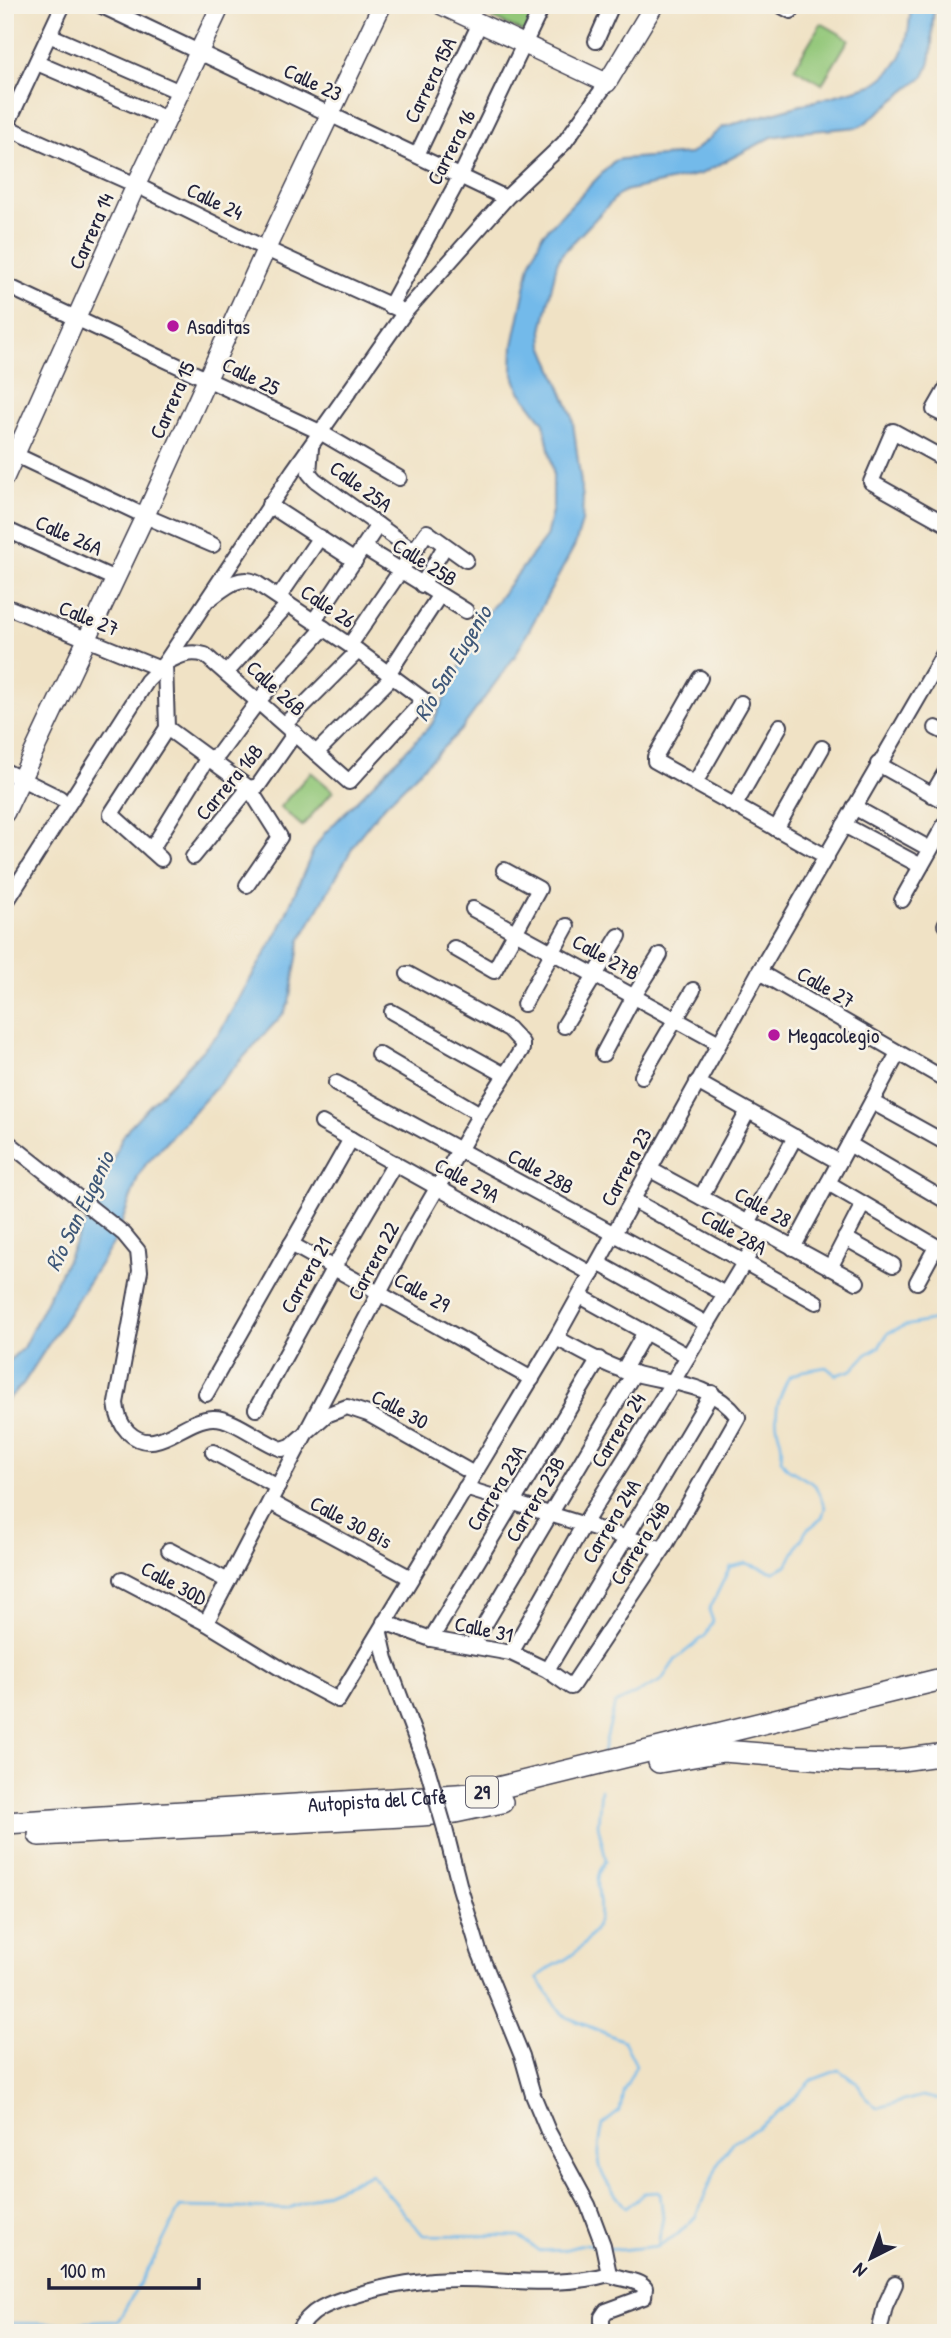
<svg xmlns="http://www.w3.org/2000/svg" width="951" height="2338" font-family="'Patrick Hand',sans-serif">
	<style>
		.green { fill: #93c779; stroke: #5a745a; stroke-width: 2 }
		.water { fill: #73baea; stroke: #4a6e92; stroke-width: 2 }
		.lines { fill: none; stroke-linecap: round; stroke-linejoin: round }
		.stream { stroke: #73baea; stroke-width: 2.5 }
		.minor-casing { stroke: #413f50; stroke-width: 18 }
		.major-casing { stroke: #413f50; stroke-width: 21 }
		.highway-casing { stroke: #413f50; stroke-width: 24 }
		.minor { stroke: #fff; stroke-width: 14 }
		.major { stroke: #fff; stroke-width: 18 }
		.highway { stroke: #fff; stroke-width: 21 }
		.minor-bridge-casing { stroke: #413f50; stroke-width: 18; stroke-linecap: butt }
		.minor-bridge { stroke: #fff; stroke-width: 14 }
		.poi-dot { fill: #b5179e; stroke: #f7f3e8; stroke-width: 2.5 }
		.labels { text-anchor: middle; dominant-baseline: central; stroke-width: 5; stroke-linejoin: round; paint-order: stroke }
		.shield { fill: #f7f3e8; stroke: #62616f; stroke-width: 2 }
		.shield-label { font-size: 19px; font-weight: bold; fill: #22223b }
		.street-label { font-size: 21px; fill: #22223b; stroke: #f7f3e8 }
		.poi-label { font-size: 21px; fill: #22223b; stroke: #f7f3e8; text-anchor: start }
		.water-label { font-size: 23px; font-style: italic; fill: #3e5778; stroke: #f7f3e8 }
	</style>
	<rect width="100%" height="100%" fill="#f7f3e8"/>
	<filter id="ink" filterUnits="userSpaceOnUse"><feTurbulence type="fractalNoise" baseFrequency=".0143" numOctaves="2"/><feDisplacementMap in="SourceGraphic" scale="14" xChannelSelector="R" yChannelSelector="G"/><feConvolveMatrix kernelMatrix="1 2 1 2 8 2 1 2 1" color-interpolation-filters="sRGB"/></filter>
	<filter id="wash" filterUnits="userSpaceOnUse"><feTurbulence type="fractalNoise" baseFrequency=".00686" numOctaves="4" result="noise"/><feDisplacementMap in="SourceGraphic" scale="28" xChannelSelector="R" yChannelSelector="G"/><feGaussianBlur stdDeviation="1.57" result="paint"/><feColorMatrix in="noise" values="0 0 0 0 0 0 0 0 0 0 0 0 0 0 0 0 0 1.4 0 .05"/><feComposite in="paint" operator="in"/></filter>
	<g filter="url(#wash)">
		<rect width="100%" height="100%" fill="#f0e2c5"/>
		<g class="green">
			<polygon points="464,5 537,5 525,33"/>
			<polygon points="821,23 849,39 822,84 794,68"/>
			<polygon points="311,772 333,791 302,826 280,807"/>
		</g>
		<path class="water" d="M911,5H935C929,29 937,55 924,76L864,124L858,127L800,132L772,137L701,174L625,191L618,195L561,255L557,263L542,331L543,345L572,415L583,498L582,522L575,545L515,656L460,731L382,808L358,838L300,941L289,1003L284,1013L146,1164L138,1177L116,1239L23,1384L5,1402V1364L23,1348L88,1217L122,1138L129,1127L219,1033L280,928L313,851L324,834L432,724L483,619L546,537L553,507V470L544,423L519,390L512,369L513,345L530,264L542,235L614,161L621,159L690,154L723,127L872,85C906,65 908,41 911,5Z"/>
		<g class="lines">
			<g class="stream">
				<path d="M603,1752L615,1704L661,1681L676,1659L706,1635L713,1621L709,1610L730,1567L745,1563L774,1572L787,1565L806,1531L822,1518L825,1507L815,1485L787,1468L781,1459C783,1441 780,1442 777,1426C774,1408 781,1393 789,1377L803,1371L826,1367L836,1375L852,1370L867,1354L879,1347L888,1333L904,1326L935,1320L946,1324"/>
				<path d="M601,1789L598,1825L606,1860C590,1883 603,1895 599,1918C596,1932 581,1949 569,1957C558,1965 547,1967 537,1978L564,2016L624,2041L636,2065L623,2092L620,2111L603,2124C594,2168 599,2174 626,2208L644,2193L660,2192L663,2217L658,2246"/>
				<polyline points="608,2248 620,2250 658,2246 678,2234 696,2216 720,2160 734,2141 756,2129 787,2106 812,2080 839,2070 858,2084 867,2099 877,2108 922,2096 946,2101"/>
				<polyline points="5,2323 50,2324 118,2321 155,2257 180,2207 287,2209 371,2174 423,2235 519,2236 539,2251 563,2250 586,2244 598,2246"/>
				<polyline points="944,2333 946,2325"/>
			</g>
		</g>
	</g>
	<g filter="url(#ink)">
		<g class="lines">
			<g class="minor-casing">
				<g id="minor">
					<polyline points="100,5 506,198"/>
					<polyline points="780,5 791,11 795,5"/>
					<polyline points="49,35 180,92"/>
					<polyline points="596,41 612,5"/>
					<polyline points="37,63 167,119"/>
					<polyline points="6,127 136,185 266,249 405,312"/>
					<polyline points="5,129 63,5"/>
					<polyline points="417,155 480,23"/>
					<polyline points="5,285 320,432 399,478"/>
					<polyline points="390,306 461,175 543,5"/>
					<polyline points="946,389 934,410 946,416"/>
					<polyline points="311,448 309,473 315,480 414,551"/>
					<polyline points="5,450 145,516 213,545"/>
					<polyline points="946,460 893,431 871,482 946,524"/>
					<polyline points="269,505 355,561"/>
					<polyline points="5,529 115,579"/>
					<polyline points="363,547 466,611"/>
					<polyline points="422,585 445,546"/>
					<polyline points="279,597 320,537"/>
					<path d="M211,598C225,588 238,575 255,582L358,651L424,700L349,782L205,655C189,650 179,656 165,663L167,728L249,788L280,837L247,885"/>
					<polyline points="5,606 158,668"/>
					<polyline points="314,621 378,525"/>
					<polyline points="350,645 427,532 466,560"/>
					<polyline points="227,672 288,604"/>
					<polyline points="388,674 439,596"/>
					<polyline points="700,678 655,757 655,761 827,857"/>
					<polyline points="285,724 358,651"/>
					<polyline points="936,728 946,733"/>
					<polyline points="316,753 392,677"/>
					<polyline points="878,764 946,802"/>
					<polyline points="5,771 60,798"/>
					<polyline points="695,783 741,703"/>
					<polyline points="932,795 946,771"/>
					<polyline points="735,805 780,726"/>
					<polyline points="854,807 930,849"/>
					<polyline points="844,825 921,866"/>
					<polyline points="776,829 822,748"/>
					<polyline points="151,850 207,759 219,754 259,700 324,628"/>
					<polyline points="193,857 249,788 258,786 295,733"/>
					<polyline points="161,859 111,814 167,728"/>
					<polyline points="902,900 946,822"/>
					<polyline points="5,904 147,681 165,663 293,471 405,312 506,198 564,143 607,83"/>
					<polyline points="473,909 719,1043"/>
					<polyline points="945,925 946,923"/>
					<polyline points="454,948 494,971 539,889 504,870"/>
					<polyline points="759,972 946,1080"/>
					<polyline points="524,1004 567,926"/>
					<polyline points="392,1012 505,1075"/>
					<polyline points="564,1026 619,936"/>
					<polyline points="378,1054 480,1114"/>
					<polyline points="603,1054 634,996 660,955"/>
					<polyline points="642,1076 693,990"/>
					<polyline points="697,1082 839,1162"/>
					<polyline points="336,1083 725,1294"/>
					<polyline points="872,1102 946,1143"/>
					<polyline points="322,1123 592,1274"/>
					<path d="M5,1140L124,1234L138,1251L140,1271L116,1403C117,1415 120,1424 128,1432C156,1459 182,1419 213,1418C233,1417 261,1442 282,1449L291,1446L326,1415L347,1407L368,1414L474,1474"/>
					<polyline points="849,1144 946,1201"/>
					<polyline points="649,1169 857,1282"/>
					<polyline points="828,1183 946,1252"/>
					<polyline points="701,1197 748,1111"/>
					<polyline points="633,1200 816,1302"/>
					<polyline points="748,1223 795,1137"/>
					<polyline points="845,1238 893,1265"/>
					<polyline points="291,1244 532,1379"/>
					<polyline points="793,1248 898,1053"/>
					<polyline points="598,1263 707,1324"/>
					<polyline points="830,1268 863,1204"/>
					<polyline points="917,1282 936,1247"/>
					<polyline points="580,1296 688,1356"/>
					<polyline points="623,1371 645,1332"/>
					<polyline points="206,1394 351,1139"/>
					<polyline points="256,1409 334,1267 395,1163"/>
					<polyline points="213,1452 278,1487"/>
					<polyline points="465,1488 663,1549"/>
					<polyline points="270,1502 411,1578"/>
					<polyline points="169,1550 228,1581"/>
					<polyline points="122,1579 206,1623 293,1676 338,1700 556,1338 759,972 946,650"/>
					<path d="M384,1622L431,1639L511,1653L547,1670L571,1687L663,1549L738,1417C710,1380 666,1384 625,1371C601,1364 578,1349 556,1338"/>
					<polyline points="206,1623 407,1240 480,1114 522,1049 522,1043 509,1029 408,974"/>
					<polyline points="380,1633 386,1659 428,1771"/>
					<polyline points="431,1639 599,1359"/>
					<polyline points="472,1646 634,1373"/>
					<polyline points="511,1653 584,1524 672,1383 763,1231"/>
					<polyline points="547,1670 712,1393"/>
					<path d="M297,2333C310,2309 329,2303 353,2296C388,2285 423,2279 459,2279C508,2279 561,2288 609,2274L603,2245L588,2205L548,2131L533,2095L522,2056L479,1951L460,1888L445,1829"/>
					<path d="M604,2333L602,2329V2317L606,2311L644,2297L645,2288C638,2279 620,2280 609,2274"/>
					<polyline points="879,2333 885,2306 895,2284"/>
				</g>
			</g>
			<g class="major-casing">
				<g id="major">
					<polyline points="441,5 607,83 654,5"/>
					<polyline points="5,477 136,185 221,5"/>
					<polyline points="5,813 145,516 266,249 382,5"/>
				</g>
			</g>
			<g class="highway-casing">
				<g id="highway">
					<polyline points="659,1762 723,1751 849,1761 901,1760 946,1754"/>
					<path id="s1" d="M5,1823L473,1794L946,1678"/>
					<polyline points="39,1835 421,1815 455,1812 502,1802"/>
				</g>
			</g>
			<use href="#minor" class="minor"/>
			<use href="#major" class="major"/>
			<use href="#highway" class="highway"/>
			<g class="minor-bridge-casing">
				<polyline id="minor-bridge" points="428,1771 445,1829"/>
			</g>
			<use href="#minor-bridge" class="minor-bridge"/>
		</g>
	</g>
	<g class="poi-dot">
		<circle cx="173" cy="326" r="7"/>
		<circle cx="774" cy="1035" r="7"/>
	</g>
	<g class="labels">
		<rect class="shield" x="466" y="1776.5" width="32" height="31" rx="5"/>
		<g class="shield-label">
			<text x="482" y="1792">29</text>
		</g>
		<g class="street-label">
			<text transform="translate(430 80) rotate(-64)">Carrera 15A</text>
			<text transform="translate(313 82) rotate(25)">Calle 23</text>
			<text transform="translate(451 147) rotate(-63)">Carrera 16</text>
			<text transform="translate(215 201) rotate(26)">Calle 24</text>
			<text transform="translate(91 231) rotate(-66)">Carrera 14</text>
			<text transform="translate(251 376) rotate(26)">Calle 25</text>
			<text transform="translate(172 400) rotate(-66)">Carrera 15</text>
			<text transform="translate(361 486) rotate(36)">Calle 25A</text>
			<text transform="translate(69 535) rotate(24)">Calle 26A</text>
			<text transform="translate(425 562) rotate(32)">Calle 25B</text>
			<text transform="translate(328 606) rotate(34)">Calle 26</text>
			<text transform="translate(89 618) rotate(22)">Calle 27</text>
			<text transform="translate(276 688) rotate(42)">Calle 26B</text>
			<text transform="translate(229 782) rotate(-50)">Carrera 16B</text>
			<text transform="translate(606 957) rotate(29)">Calle 27B</text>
			<text transform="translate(826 987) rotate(30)">Calle 27</text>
			<text transform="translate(626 1167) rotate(-62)">Carrera 23</text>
			<text transform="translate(541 1171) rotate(29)">Calle 28B</text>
			<text transform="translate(467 1180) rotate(29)">Calle 29A</text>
			<text transform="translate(763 1207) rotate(29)">Calle 28</text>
			<text transform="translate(734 1232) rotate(29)">Calle 28A</text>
			<text transform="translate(373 1261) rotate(-62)">Carrera 22</text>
			<text transform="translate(306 1275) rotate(-61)">Carrera 21</text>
			<text transform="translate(422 1292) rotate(29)">Calle 29</text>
			<text transform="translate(400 1409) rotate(28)">Calle 30</text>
			<text transform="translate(618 1430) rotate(-58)">Carrera 24</text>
			<text transform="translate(496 1488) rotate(-59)">Carrera 23A</text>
			<text transform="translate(535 1499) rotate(-59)">Carrera 23B</text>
			<text transform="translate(611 1521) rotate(-59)">Carrera 24A</text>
			<text transform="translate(351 1522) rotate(28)">Calle 30 Bis</text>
			<text transform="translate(640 1543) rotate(-58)">Carrera 24B</text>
			<text transform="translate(174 1583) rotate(28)">Calle 30D</text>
			<text transform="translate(484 1629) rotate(12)">Calle 31</text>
			<text stroke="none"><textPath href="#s1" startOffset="373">Autopista del Café</textPath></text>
		</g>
		<g class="poi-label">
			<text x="187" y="326">Asaditas</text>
			<text x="788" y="1035">Megacolegio</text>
		</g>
		<g class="water-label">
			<text transform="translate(452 663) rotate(-59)">Río San Eugenio</text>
			<text transform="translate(79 1211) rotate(-64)">Río San Eugenio</text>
		</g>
	</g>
	<rect width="951" height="2338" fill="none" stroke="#f7f3e8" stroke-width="28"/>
	<g transform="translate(871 2258) rotate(222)" stroke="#f7f3e8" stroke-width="5" paint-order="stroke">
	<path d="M0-5L12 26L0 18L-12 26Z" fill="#22223b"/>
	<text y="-10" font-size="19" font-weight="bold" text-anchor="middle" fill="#22223b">N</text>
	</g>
	<path d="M49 2278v10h150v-10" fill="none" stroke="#22223b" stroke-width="3.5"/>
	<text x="60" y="2278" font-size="21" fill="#22223b" stroke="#f7f3e8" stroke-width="5" paint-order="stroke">100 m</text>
</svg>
